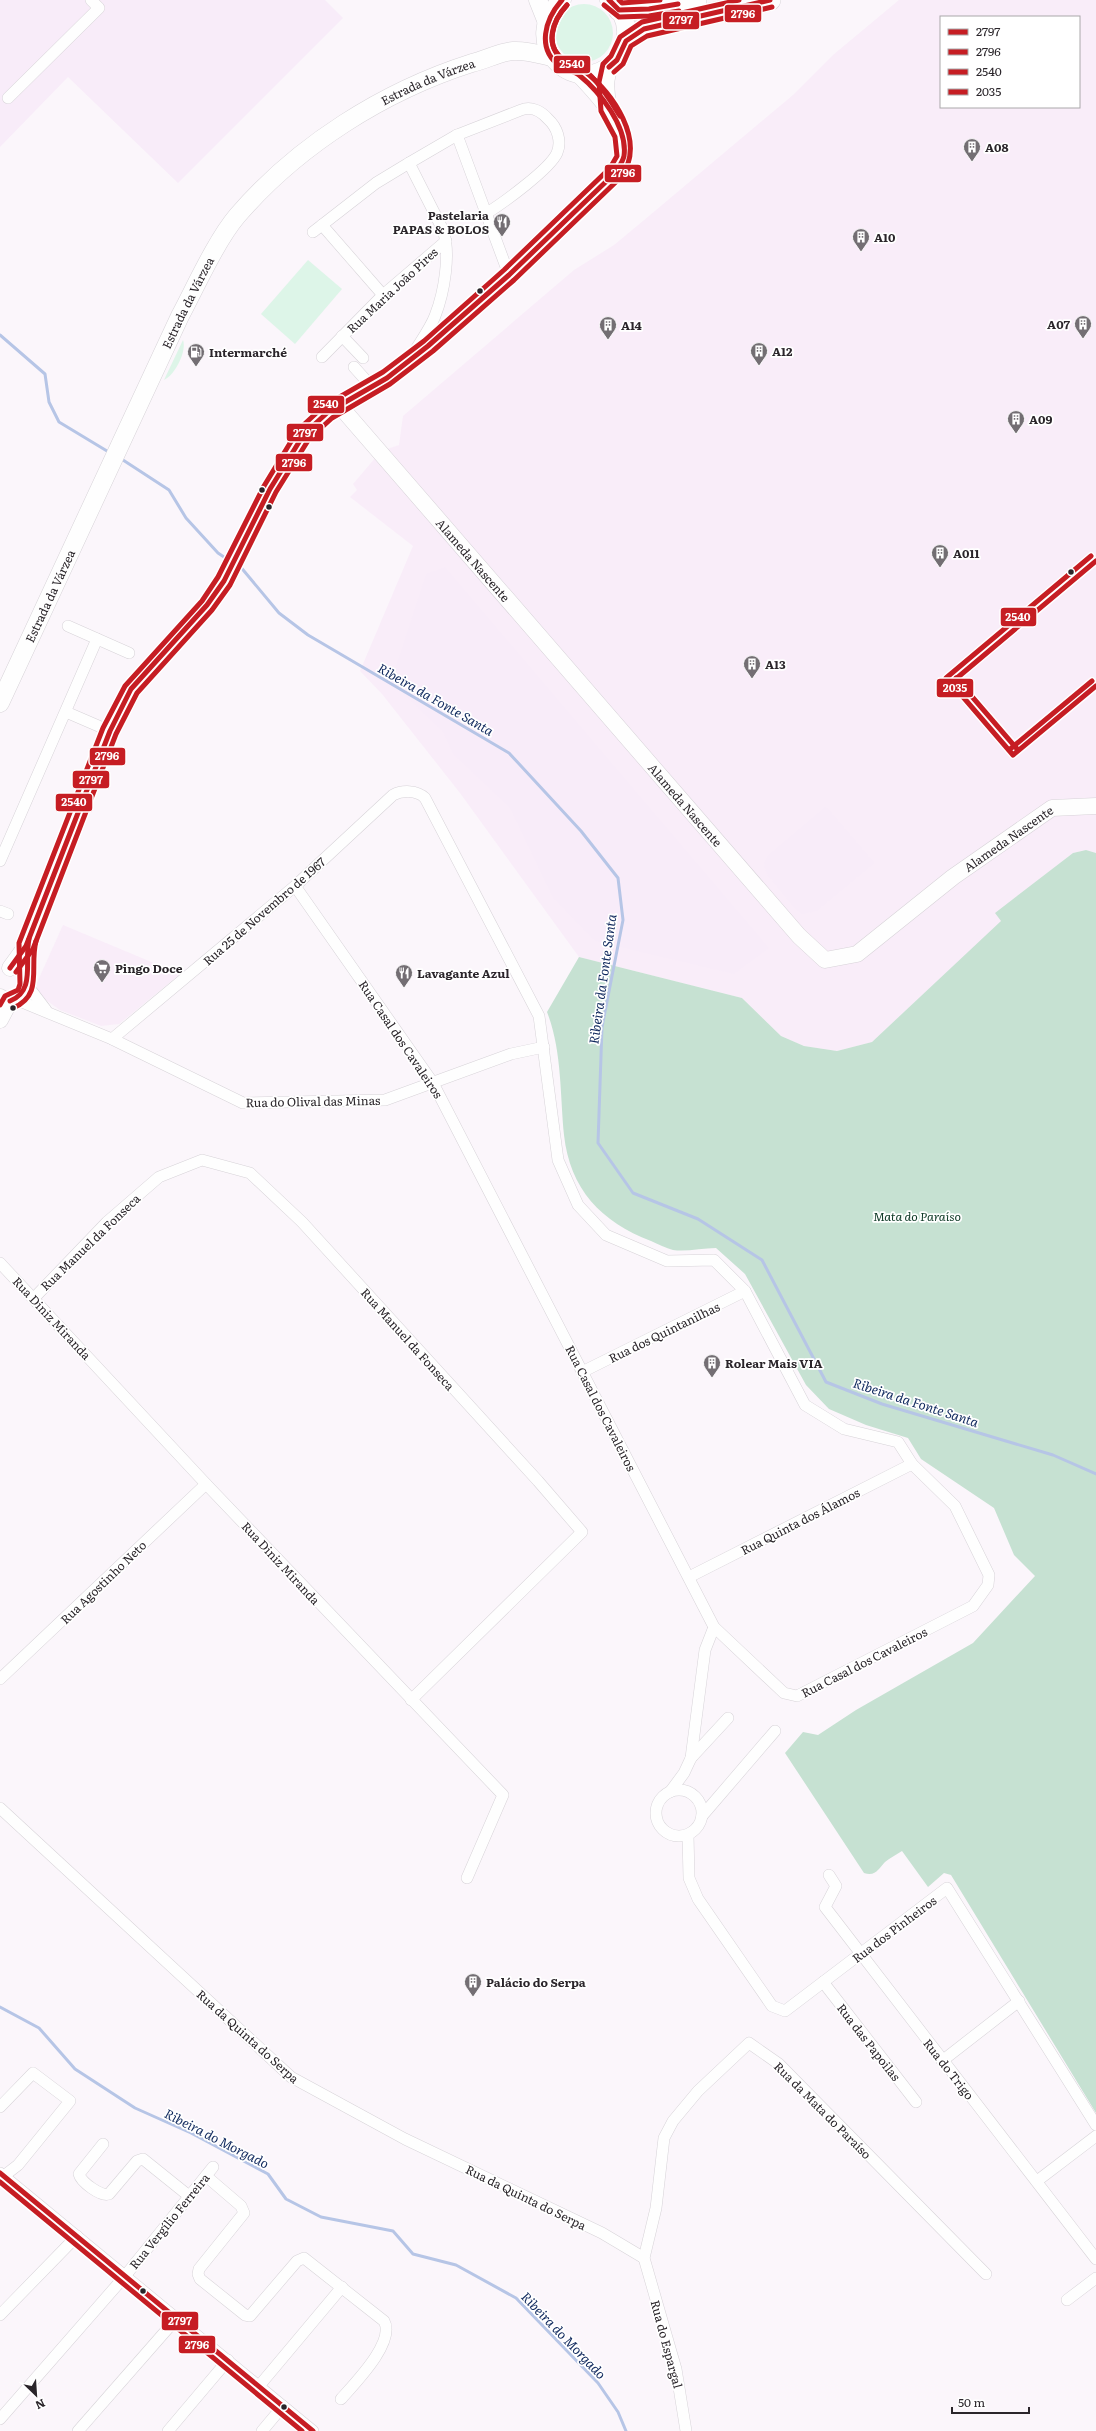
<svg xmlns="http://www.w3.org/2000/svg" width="1096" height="2431" font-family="Literata,serif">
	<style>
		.commercial { fill: #f9edf9; fill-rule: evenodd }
		.built { fill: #f8ecf9 }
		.green { fill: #ddf5e8 }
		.forest { fill: #c6e1d2 }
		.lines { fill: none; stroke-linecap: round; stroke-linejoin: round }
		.stream { stroke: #b6c5e6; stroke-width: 3 }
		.street-casing { stroke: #d7d3d8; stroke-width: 12 }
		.secondary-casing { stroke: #d7d3d8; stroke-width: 17 }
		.primary-casing { stroke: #d7d3d8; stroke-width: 19 }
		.highway-casing { stroke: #d7d3d8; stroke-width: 22 }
		.street { stroke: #fefefe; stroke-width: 11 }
		.secondary { stroke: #fefefe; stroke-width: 16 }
		.primary { stroke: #fefefe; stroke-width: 18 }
		.highway { stroke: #fefefe; stroke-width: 21 }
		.bus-1-casing { stroke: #fff; stroke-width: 8 }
		.bus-2-casing { stroke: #fff; stroke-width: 8 }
		.bus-3-casing { stroke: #fff; stroke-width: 8 }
		.bus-4-casing { stroke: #fff; stroke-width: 8 }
		.bus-1 { stroke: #c61d23; stroke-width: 5 }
		.bus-2 { stroke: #c61d23; stroke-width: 5 }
		.bus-3 { stroke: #c61d23; stroke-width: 5 }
		.bus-4 { stroke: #c61d23; stroke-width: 5 }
		.bus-dot { fill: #2a252a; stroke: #fff; stroke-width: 1.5 }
		.labels { text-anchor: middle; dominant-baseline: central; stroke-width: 3.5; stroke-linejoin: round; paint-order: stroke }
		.street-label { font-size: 12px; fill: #2a252a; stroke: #fff }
		.poi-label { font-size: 12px; font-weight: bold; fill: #2a252a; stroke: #fff; text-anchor: start }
		.park-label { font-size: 12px; font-style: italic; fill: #0c3824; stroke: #fff }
		.water-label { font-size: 13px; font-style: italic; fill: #0f285d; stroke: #fff }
		.line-badge { stroke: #fff; stroke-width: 1.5 }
		.badge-label { font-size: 11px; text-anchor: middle; font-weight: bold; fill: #fff }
	</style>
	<rect width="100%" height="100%" fill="#fbf6fb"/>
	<g class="commercial">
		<path d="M899,0H1096V853L1086,850L1073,853L996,913L1002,921L872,1042L837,1051L804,1046L781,1036L742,998L579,957L460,793L382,694L360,671L413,546L350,497L357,490L353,484L376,457L387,449L399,445L403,416L574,270L614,245L643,221L793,95L833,55ZM941,17H1079V107H941Z"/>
		<polygon points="63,925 180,974 119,1024 101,1026 60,1010 39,995 36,985"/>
	</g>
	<g class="built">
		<polygon points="0,0 325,0 343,18 178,183 68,77 0,147"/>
		<polygon points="445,567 769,948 734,974 595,941 553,898 510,808 453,754 443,732 391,682 426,574"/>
		<polygon points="826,807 874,863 816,911 803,914 796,909 767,874 764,864 768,856"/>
	</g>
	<g class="green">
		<circle cx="584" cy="33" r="29"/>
		<polygon points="308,260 342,289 295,344 261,314"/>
		<path d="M183,340C187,351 175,375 164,380Z"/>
	</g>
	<path class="forest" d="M1086,850L1096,853V2113L951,1875L944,1873L928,1887L902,1851C897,1854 890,1858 885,1862C879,1868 876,1877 864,1873L785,1753L803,1732L818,1735L856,1710L973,1643L1035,1576L1014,1555L994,1508L921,1459L908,1438L866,1425L829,1409L806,1385L745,1274L716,1248C702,1248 686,1252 673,1250C666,1248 658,1244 651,1241C601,1222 570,1189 564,1135C560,1095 562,1050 547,1012L579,957L742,998L781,1036L804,1046L837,1051L872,1042L1001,921L995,913L1073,853Z"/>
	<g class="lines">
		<g class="stream">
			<polyline points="0,335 45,374 49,402 59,422 107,451"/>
			<polyline points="123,460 169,490 186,518 218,553 224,557"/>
			<polyline points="239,565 279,613 308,635 509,753 581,831 618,878 623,920 602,1027 598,1143 633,1193 698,1219 762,1260 826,1382 882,1404 1053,1455 1096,1474"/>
			<polyline points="0,2007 39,2028 75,2069 135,2108 191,2133 268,2174 286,2199 321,2217 393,2231 413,2254 456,2265 516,2298 598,2383 618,2412 626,2431"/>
		</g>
		<g class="street-casing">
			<g id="street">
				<polyline points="8,98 99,8 91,0"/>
				<polyline points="457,135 509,275"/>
				<path d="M409,163L443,230C451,254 444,293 435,316C430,329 420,342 413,354"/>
				<polyline points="322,225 383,295"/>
				<path d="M313,232L376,183L409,163L457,135L521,110C531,106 541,111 548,119C557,127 562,141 557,153C550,169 503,203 487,213"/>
				<polyline points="342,336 363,358"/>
				<polyline points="322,357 383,295 446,241"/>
				<polyline points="354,367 371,386"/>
				<polyline points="68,626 129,653"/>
				<polyline points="66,712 110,731"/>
				<polyline points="0,861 97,639"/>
				<polyline points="0,911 8,914"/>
				<polyline points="27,985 46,1010"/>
				<polyline points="17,1000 112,1039 243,1103 385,1100 511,1054 544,1047"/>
				<path d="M112,1039L295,886L393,795C402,790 417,790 425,798L539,1016L558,1160L578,1205L606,1235L667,1261L714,1260L745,1291L805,1405L844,1429L898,1442L912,1464L955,1506L989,1575L988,1585L973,1606L797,1696L784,1693L714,1627L433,1083L295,886"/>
				<polyline points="0,1263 206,1484 503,1795 467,1878"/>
				<polyline points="34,1298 107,1222 159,1177 202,1160 250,1173 302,1222 538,1481 582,1532 411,1700"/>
				<polyline points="582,1372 745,1291"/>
				<polyline points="689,1577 912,1464"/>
				<polyline points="0,1679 206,1484"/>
				<polyline points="691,1758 728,1718"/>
				<circle cx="679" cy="1813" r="23"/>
				<polyline points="670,1792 684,1773 691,1758 705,1650 714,1627"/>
				<polyline points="0,1808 291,2077 405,2139 602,2233 644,2258"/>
				<polyline points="702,1816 775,1731"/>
				<polyline points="688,1835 689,1878 698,1899 772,2006 785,2011 947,1888 1096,2125"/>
				<polyline points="829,1875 836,1886 825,1907 1096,2259"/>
				<polyline points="823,1982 916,2102"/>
				<polyline points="942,2061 1019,2001"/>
				<polyline points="0,2107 33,2073 70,2101 18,2165 0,2179"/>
				<path d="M103,2144L79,2174C81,2182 101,2197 109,2194L137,2161L143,2159L189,2196"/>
				<polyline points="0,2173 313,2431"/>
				<path d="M206,2176L241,2206L244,2213L199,2269L198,2274L200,2279L245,2315L250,2316L297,2261L304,2258L384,2321C396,2342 354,2384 341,2399"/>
				<polyline points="1037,2181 1096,2136"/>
				<polyline points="1067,2300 1096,2278"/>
				<polyline points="0,2315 77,2236"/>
				<polyline points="259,2386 342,2287"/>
				<polyline points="0,2419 125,2276 213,2167"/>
				<polyline points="78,2431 177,2318"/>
				<polyline points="168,2431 228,2360"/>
				<polyline points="262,2431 283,2406"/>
				<polyline points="686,2431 676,2369 644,2258 656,2208 664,2138 673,2121 698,2091 749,2043 779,2064 986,2274"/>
			</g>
		</g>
		<g class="secondary-casing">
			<g id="secondary">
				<polyline points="608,109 606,83 609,67"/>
				<path id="s1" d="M339,405L799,936L825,960L857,954L953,877L1052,808L1096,806"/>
				<path d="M10,968L26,946L110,731L131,689L207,605L224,581L270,489L304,434L328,412L387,378L428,346L509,275L616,172C619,167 624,161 624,155C625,123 599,96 578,74"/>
				<path d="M0,997C33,1018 25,962 26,946"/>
				<polyline points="0,1020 10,1001"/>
			</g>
		</g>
		<g class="primary-casing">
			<g id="primary">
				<polyline points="538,0 546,20"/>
				<path d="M562,0C517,40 572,100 613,63C622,55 626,45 626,34C627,21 620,7 609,0"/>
				<path id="s2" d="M0,703L180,316C196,286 216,241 237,216C298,145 384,91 472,63C485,60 500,52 513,51C526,50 539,54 552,57"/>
			</g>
		</g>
		<g class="highway-casing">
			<g id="highway">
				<polyline points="619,10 649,9 696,0"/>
				<polyline points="626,41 644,29 770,0"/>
			</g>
		</g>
		<use href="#street" class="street"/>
		<use href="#secondary" class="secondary"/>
		<use href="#primary" class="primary"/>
		<use href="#highway" class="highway"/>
		<g class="bus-1-casing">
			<g id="bus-1">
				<polyline points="609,0 619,10 649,9 678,4"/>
				<polyline points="609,67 617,60 626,41 644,29 770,0"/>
				<path d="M10,968L26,946L110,731L131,689L207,605L224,581L270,489L304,434L328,412L387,378L428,346L509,275L616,172C619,167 623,161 624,156C628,127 600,92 579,75C574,71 566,70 560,66C536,49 545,19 562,0"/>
				<path d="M10,1001C36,991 24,961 29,939"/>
				<polyline points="0,2173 313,2431"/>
			</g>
		</g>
		<g class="bus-2-casing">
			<g id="bus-2">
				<polyline points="604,5 619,17 649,16 679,11"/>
				<polyline points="614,72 623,64 631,46 647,36 772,7"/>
				<path d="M16,972L33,949L116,734L137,693L212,610L230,585L276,492L309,439L332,418L390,384L433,351L514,280L621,177C647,141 613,93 583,70C578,65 570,65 564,60C543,45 553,20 567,5"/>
				<path d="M13,1008C44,995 29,967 36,941"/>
				<polyline points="0,2182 302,2431"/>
			</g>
		</g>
		<g class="bus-3-casing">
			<g id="bus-3">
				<polyline points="619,0 622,3 660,0"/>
				<path d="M567,5C553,20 543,47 565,61C573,66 582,67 589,74C602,86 611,102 620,116"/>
				<polyline points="946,678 1091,556"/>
				<polyline points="956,678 1018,750"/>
				<polyline points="1009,750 1092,681"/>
				<polyline points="0,1005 5,996 18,990 20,984 19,943 103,728 125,686 202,601 218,577 264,486 298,430 324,406 383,372 424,341 504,270 610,168 617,156 615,137 601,111 599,82 603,64 611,56 620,37 642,22 739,0"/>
			</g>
		</g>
		<g class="bus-4-casing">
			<polyline id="bus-4" points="1096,561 951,683 1013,755 1096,686"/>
		</g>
		<use href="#bus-1" class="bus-1"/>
		<use href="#bus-2" class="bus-2"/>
		<use href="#bus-3" class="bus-3"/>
		<use href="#bus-4" class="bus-4"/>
	</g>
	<defs>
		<g id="building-pin" transform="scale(0.9)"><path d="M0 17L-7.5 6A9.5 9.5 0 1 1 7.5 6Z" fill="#736e73" stroke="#fff"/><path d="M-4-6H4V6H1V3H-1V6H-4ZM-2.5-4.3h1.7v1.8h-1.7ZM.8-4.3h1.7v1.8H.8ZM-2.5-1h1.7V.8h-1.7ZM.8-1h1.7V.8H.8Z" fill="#fff"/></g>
		<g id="restaurant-pin" transform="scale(0.9)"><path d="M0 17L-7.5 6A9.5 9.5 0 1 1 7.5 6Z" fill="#736e73" stroke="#fff"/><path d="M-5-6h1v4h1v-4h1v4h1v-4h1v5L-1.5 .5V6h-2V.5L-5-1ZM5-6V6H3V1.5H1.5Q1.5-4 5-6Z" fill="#fff"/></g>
		<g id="fuel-pin" transform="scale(0.9)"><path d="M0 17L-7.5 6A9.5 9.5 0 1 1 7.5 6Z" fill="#736e73" stroke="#fff"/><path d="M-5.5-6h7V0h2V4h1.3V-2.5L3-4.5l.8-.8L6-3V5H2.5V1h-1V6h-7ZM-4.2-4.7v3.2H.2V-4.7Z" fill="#fff"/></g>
		<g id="supermarket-pin" transform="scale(0.9)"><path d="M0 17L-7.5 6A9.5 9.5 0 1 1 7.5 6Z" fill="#736e73" stroke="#fff"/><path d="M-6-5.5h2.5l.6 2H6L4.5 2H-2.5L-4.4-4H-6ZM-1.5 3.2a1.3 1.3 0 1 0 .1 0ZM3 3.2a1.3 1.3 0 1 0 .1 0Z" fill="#fff"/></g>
	</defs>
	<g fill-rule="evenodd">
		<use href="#building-pin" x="972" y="147"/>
		<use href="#restaurant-pin" x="502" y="222"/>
		<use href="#building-pin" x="861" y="237"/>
		<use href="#building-pin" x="1083" y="324"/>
		<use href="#building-pin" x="608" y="325"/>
		<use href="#building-pin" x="759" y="351"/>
		<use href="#fuel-pin" x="196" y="352"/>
		<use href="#building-pin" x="1016" y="419"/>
		<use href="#building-pin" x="940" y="553"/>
		<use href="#building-pin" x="752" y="664"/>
		<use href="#supermarket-pin" x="102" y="968"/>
		<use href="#restaurant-pin" x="404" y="973"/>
		<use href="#building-pin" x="712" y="1363"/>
		<use href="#building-pin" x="473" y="1982"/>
	</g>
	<g class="bus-dot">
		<circle cx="480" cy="291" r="3.5"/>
		<circle cx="262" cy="490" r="3.5"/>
		<circle cx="269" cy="507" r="3.5"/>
		<circle cx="1071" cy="572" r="3.5"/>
		<circle cx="13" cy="1008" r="3.5"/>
		<circle cx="143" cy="2291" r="3.5"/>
		<circle cx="284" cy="2407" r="3.5"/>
	</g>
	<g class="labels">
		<g class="street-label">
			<text stroke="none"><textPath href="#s2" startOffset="778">Estrada da Várzea</textPath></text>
			<text transform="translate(392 290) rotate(-43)">Rua Maria João Pires</text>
			<text stroke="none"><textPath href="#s2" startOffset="442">Estrada da Várzea</textPath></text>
			<text stroke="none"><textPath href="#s1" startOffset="205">Alameda Nascente</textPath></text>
			<text stroke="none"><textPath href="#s2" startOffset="118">Estrada da Várzea</textPath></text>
			<text stroke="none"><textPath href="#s1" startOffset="529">Alameda Nascente</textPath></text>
			<text stroke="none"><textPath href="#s1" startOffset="961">Alameda Nascente</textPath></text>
			<text transform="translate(264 911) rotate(-41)">Rua 25 de Novembro de 1967</text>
			<text transform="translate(401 1039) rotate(56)">Rua Casal dos Cavaleiros</text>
			<text transform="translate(313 1101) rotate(-1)">Rua do Olival das Minas</text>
			<text transform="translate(90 1242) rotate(-44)">Rua Manuel da Fonseca</text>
			<text transform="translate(52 1318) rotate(47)">Rua Diniz Miranda</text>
			<text transform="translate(664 1332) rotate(-26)">Rua dos Quintanilhas</text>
			<text transform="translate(408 1339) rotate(48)">Rua Manuel da Fonseca</text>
			<text transform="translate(601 1408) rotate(63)">Rua Casal dos Cavaleiros</text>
			<text transform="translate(800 1521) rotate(-27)">Rua Quinta dos Álamos</text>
			<text transform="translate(281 1563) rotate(47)">Rua Diniz Miranda</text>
			<text transform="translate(103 1582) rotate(-44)">Rua Agostinho Neto</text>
			<text transform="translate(864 1662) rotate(-27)">Rua Casal dos Cavaleiros</text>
			<text transform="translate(894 1929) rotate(-37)">Rua dos Pinheiros</text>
			<text transform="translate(248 2036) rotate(42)">Rua da Quinta do Serpa</text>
			<text transform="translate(869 2042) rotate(52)">Rua das Papoilas</text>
			<text transform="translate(949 2069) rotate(52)">Rua do Trigo</text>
			<text transform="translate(823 2110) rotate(45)">Rua da Mata do Paraíso</text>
			<text transform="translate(526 2197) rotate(26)">Rua da Quinta do Serpa</text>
			<text transform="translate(169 2221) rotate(-51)">Rua Vergílio Ferreira</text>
			<text transform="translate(667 2344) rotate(75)">Rua do Espargal</text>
		</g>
		<g class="poi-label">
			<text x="985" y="147">A08</text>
			<text x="489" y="215" text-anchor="end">Pastelaria<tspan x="489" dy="14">PAPAS &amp; BOLOS</tspan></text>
			<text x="874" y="237">A10</text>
			<text x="1070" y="324" text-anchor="end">A07</text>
			<text x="621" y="325">A14</text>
			<text x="772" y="351">A12</text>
			<text x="209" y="352">Intermarché</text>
			<text x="1029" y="419">A09</text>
			<text x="953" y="553">A011</text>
			<text x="765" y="664">A13</text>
			<text x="115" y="968">Pingo Doce</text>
			<text x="417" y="973">Lavagante Azul</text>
			<text x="725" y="1363">Rolear Mais VIA</text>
			<text x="486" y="1982">Palácio do Serpa</text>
		</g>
		<g class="park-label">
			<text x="917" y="1216">Mata do Paraíso</text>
		</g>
		<g class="water-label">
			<text transform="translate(436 699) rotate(30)">Ribeira da Fonte Santa</text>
			<text transform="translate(602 979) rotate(-82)">Ribeira da Fonte Santa</text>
			<text transform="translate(916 1402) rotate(18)">Ribeira da Fonte Santa</text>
			<text transform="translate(217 2138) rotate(27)">Ribeira do Morgado</text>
			<text transform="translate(564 2335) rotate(46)">Ribeira do Morgado</text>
		</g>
	</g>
	<g class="line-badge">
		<rect x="724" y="4" width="38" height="19" rx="4" fill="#c61d23"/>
		<rect x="662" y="11" width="38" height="19" rx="4" fill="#c61d23"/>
		<rect x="553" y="55" width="38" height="19" rx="4" fill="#c61d23"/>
		<rect x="604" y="164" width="38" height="19" rx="4" fill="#c61d23"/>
		<rect x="307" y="395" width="38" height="19" rx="4" fill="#c61d23"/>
		<rect x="286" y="423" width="38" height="19" rx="4" fill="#c61d23"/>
		<rect x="275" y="453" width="38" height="19" rx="4" fill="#c61d23"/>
		<rect x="1000" y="607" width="37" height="20" rx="4" fill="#c61d23"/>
		<rect x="936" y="678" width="38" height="20" rx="4" fill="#c61d23"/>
		<rect x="89" y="747" width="37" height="19" rx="4" fill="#c61d23"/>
		<rect x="72" y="770" width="38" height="19" rx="4" fill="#c61d23"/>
		<rect x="55" y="793" width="38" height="19" rx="4" fill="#c61d23"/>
		<rect x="161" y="2311" width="38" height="20" rx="4" fill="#c61d23"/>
		<rect x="178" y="2335" width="38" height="19" rx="4" fill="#c61d23"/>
	</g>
	<g class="badge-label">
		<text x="743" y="18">2796</text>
		<text x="681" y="24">2797</text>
		<text x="572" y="68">2540</text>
		<text x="623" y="177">2796</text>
		<text x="326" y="408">2540</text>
		<text x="305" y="437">2797</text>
		<text x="294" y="467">2796</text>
		<text x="1018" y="621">2540</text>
		<text x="955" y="692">2035</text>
		<text x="107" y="760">2796</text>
		<text x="91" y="784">2797</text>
		<text x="74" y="806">2540</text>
		<text x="180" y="2325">2797</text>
		<text x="197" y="2349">2796</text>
	</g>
	<rect x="940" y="16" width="140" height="92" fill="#ffffff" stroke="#aaa8aa"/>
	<rect x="948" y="29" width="20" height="6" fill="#c61d23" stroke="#aaa8aa"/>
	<text x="976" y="36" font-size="12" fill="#2a252a">2797</text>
	<rect x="948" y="49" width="20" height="6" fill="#c61d23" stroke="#aaa8aa"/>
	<text x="976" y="56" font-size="12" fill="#2a252a">2796</text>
	<rect x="948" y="69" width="20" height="6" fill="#c61d23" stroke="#aaa8aa"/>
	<text x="976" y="76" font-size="12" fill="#2a252a">2540</text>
	<rect x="948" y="89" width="20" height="6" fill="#c61d23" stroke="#aaa8aa"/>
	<text x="976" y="96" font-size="12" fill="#2a252a">2035</text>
	<g transform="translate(36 2395) rotate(155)" stroke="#ffffff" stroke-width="3" paint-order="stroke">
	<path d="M0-3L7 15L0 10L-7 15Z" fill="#2a252a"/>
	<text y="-6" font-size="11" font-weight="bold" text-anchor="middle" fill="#2a252a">N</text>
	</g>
	<path d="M952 2407v6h77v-6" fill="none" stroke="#2a252a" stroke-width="2"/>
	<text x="958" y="2407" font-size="12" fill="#2a252a" stroke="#ffffff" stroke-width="3" paint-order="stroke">50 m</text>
</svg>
